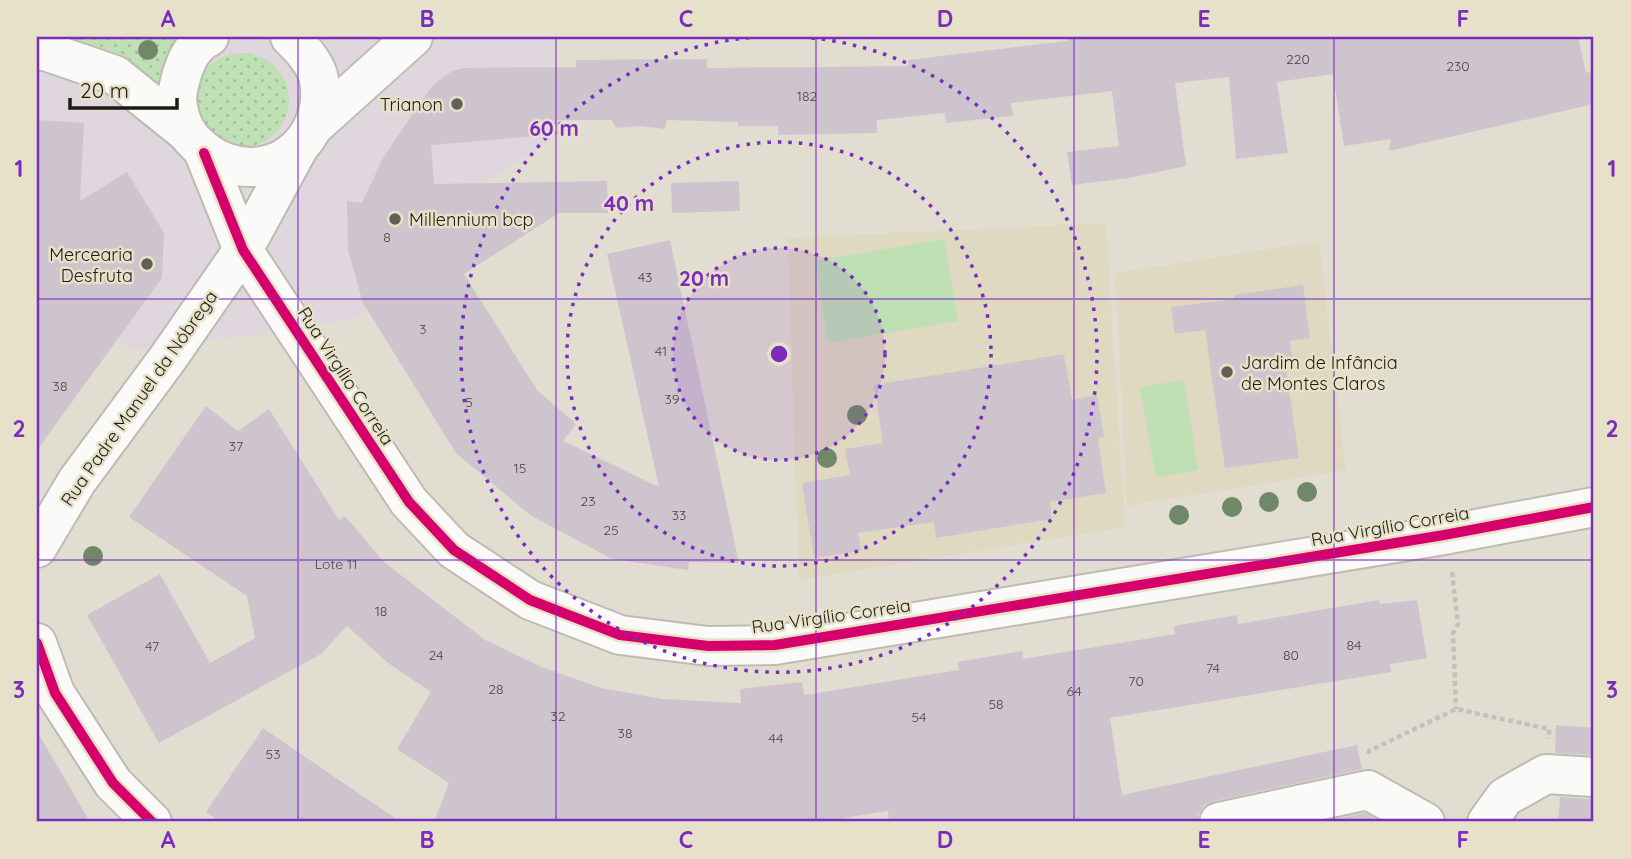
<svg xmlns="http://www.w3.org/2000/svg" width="1631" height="859" font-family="Quicksand,sans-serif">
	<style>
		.commercial { fill: #dfd7dd }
		.built { fill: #dfd9c2 }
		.grass { fill: url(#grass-dots) }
		.park { fill: #bfdfb5 }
		.building { fill: #cec4cd }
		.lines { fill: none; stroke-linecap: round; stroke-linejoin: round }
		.minor-casing { stroke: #bfbbb1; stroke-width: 42 }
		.major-casing { stroke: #bfbbb1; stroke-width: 42 }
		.path { stroke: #c3c1bd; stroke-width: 4.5; stroke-dasharray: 5 3.5; stroke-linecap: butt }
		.minor { stroke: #fafaf8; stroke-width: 38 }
		.major { stroke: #fafaf8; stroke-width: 38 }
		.cycleway-casing { stroke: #e8e1ca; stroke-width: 15 }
		.cycleway { stroke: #d6006c; stroke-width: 10 }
		.tree { fill: #718868 }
		.grid { fill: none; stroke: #7b2cbf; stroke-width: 2; stroke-opacity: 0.55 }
		.ring { fill: none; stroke: #7b2cbf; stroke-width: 3.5; stroke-dasharray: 3.5 7 }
		.poi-dot { fill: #625f56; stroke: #e8e1ca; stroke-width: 2.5 }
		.labels { text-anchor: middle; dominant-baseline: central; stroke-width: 5; stroke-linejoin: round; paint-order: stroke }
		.number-label { font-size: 14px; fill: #494542 }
		.poi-label { font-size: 18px; fill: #1d1b13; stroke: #e8e1ca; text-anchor: end }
		.street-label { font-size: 18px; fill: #1d1b13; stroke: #e8e1ca }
		.centre { fill: #7b2cbf; stroke: #e8e1ca; stroke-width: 3.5 }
		.ring-label { font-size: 21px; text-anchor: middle; font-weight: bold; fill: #7b2cbf; stroke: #e8e1ca; stroke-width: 5; stroke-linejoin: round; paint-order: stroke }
		.neatline { fill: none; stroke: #7b2cbf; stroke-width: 2.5 }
		.grid-label { font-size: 23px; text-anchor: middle; font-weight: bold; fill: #7b2cbf }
	</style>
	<defs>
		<pattern id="grass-dots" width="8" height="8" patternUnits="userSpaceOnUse" patternTransform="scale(1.75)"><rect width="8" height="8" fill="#bfdfb5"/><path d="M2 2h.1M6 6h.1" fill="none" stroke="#a4bf9b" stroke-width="1.8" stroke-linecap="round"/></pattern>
	</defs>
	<rect width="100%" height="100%" fill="#e1ded1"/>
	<polygon class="commercial" points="37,37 554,37 555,138 445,209 467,257 350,321 134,351 44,289 37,299"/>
	<g class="built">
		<polygon points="1106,223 1125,527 799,580 788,238"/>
		<polygon points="1319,241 1346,470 1127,506 1115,273"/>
	</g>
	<g class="grass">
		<polygon points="64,37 193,37 175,53 159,86 107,50"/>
		<circle cx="242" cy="100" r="47"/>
	</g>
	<g class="park">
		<polygon points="944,239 958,321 828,343 815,261"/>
		<polygon points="1184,380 1198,470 1156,478 1140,387"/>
	</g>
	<g class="building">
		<polygon points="1066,37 1578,37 1586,73 1594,71 1594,104 1389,151 1391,139 1344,146 1333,74 1277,82 1288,153 1236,159 1229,77 1175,83 1186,166 1129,178 1072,185 1067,152 1119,146 1112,91 1011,103 1013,116 946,123 945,113 877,120 877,133 778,135 778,126 738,126 738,122 667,120 665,129 640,126 616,128 612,120 557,120 558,134 431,145 434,184 607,181 608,213 559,213 464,274 537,390 576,424 563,441 659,487 607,254 670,240 739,563 689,562 688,570 612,559 530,515 456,453 363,303 348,250 347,201 362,203 383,158 422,100 435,83 452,71 465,68 576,67 576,60 707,59 707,68 908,66 908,60 1067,41"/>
		<polygon points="37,120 84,123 80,201 127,172 164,233 162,278 37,450"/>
		<polygon points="739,181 740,211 672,213 671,183"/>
		<polygon points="1303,285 1310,338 1290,341 1293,361 1285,362 1299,458 1225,468 1205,330 1175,334 1171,307 1235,299 1235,295"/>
		<polygon points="1064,354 1072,400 1097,395 1104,437 1098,439 1106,493 1050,502 1052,519 936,538 934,522 858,533 861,551 814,558 802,483 850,475 845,449 883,443 874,385"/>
		<polygon points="206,406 238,431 269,409 339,520 345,516 384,562 485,640 542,667 601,688 662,699 741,703 740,689 802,682 804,695 959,670 958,662 1022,651 1023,659 1175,634 1174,626 1237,615 1238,624 1379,600 1380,604 1417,600 1427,658 1390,664 1391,672 1110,718 1122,795 1357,745 1362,769 1214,801 1204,806 1198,815 1198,822 889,822 888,811 820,822 434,822 449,783 397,749 431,692 388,663 347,626 321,654 159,743 87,615 160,574 210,663 255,638 247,596 129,517"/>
		<polygon points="1556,725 1594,728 1594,755 1555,753"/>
		<polygon points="263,728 339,780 401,822 220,822 206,812"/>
		<polygon points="37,731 90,822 37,822"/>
		<polygon points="1560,797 1594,799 1594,822 1558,822"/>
		<polygon points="1365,813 1374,818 1375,822 1322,822"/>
	</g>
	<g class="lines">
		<g class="minor-casing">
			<g id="minor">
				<polyline points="314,126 413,37"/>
				<polyline points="204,153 243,250 409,502 454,550 530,600 620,635 708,646 775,645 1444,535 1594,507"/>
				<polyline points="37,548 77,481 168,358 243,250 299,147"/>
				<polyline points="37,643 55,693 113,783 152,822"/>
				<polyline points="1219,822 1368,790 1425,822"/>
				<polyline points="1487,822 1505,797 1546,774 1594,777"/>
			</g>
		</g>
		<g class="major-casing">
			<g id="major">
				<path d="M209,37C189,46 182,70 178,90C175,106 182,128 192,139C232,185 302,173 318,112C321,101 321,87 318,75C312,59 301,48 290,37"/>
				<polyline points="37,51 45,51 115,75 186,132"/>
			</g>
		</g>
		<g class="path">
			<polyline points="1452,572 1458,624 1453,633 1456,709"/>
			<polyline points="1369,754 1369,751 1456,709 1549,729 1549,739"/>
		</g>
		<use href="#minor" class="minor"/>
		<use href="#major" class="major"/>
		<g class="cycleway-casing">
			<g id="cycleway">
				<polyline points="204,153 243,250 409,502 454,550 530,600 620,635 708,646 775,645 1444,535 1594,507"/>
				<polyline points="37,643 55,693 113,783 152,822"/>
			</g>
		</g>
		<use href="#cycleway" class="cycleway"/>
	</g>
	<g class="tree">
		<circle cx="148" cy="50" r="10"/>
		<circle cx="857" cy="415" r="10"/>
		<circle cx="827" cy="458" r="10"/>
		<circle cx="1307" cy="492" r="10"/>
		<circle cx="1269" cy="502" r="10"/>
		<circle cx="1232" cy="507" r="10"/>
		<circle cx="1179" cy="515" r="10"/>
		<circle cx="93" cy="556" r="10"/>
	</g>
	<path class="grid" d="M298,37V822M556,37V822M816,37V822M1074,37V822M1334,37V822M37,299H1594M37,560H1594"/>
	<circle cx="779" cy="354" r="106" fill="#7b2cbf" fill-opacity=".12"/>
	<g class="ring">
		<circle cx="779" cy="354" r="106"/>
		<circle cx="779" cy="354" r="212"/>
		<path d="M801 37A318 318 0 1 1 757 37"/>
	</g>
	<g class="poi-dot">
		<circle cx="457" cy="104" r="7"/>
		<circle cx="395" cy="219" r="7"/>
		<circle cx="147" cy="264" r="7"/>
		<circle cx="1227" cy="372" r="7"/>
	</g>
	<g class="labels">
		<g class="number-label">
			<text x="1298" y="59">220</text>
			<text x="1458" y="66">230</text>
			<text x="807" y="96">182</text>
			<text x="387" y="237">8</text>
			<text x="645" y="277">43</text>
			<text x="423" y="329">3</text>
			<text x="661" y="351">41</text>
			<text x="60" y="386">38</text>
			<text x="672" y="399">39</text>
			<text x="469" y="402">5</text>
			<text x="236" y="446">37</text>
			<text x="520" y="468">15</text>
			<text x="588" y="501">23</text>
			<text x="679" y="515">33</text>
			<text x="611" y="530">25</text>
			<text x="336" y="564">Lote 11</text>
			<text x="381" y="611">18</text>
			<text x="1354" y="645">84</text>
			<text x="152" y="646">47</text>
			<text x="436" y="655">24</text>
			<text x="1291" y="655">80</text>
			<text x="1213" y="668">74</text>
			<text x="1136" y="681">70</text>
			<text x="496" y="689">28</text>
			<text x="1074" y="691">64</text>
			<text x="996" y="704">58</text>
			<text x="558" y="716">32</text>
			<text x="919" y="717">54</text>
			<text x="625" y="733">38</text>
			<text x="776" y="738">44</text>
			<text x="273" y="754">53</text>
		</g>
		<g class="poi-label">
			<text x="443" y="104">Trianon</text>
			<text x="409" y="219" text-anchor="start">Millennium bcp</text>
			<text x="133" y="254">Mercearia<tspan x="133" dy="21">Desfruta</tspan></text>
			<text x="1241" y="362" text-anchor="start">Jardim de Infância<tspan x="1241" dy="21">de Montes Claros</tspan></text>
		</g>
		<g class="street-label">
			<text transform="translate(346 376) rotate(57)">Rua Virgílio Correia</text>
			<text transform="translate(139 398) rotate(-55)">Rua Padre Manuel da Nóbrega</text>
			<text transform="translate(1390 526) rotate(-10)">Rua Virgílio Correia</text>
			<text transform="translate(831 616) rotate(-8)">Rua Virgílio Correia</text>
		</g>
	</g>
	<circle cx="779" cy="354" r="10" class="centre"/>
	<g class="ring-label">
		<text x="554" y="136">60 m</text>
		<text x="629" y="211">40 m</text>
		<text x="704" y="286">20 m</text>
	</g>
	<rect width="1631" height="859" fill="none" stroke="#e8e1ca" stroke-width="77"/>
	<path d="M70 98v10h107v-10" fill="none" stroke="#1d1b13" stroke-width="3.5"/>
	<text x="80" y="98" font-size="21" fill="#1d1b13" stroke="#e8e1ca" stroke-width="5" paint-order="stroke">20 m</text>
	<rect x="38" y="38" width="1554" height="782" class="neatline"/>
	<g class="grid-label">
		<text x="168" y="27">A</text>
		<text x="427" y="27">B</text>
		<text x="686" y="27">C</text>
		<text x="945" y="27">D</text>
		<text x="1204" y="27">E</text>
		<text x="1463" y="27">F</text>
		<text x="19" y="177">1</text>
		<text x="1612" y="177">1</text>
		<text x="19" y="437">2</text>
		<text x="1612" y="437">2</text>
		<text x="19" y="698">3</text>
		<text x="1612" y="698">3</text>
		<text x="168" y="848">A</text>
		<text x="427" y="848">B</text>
		<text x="686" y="848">C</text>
		<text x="945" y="848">D</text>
		<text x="1204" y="848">E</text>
		<text x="1463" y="848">F</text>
	</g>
</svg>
